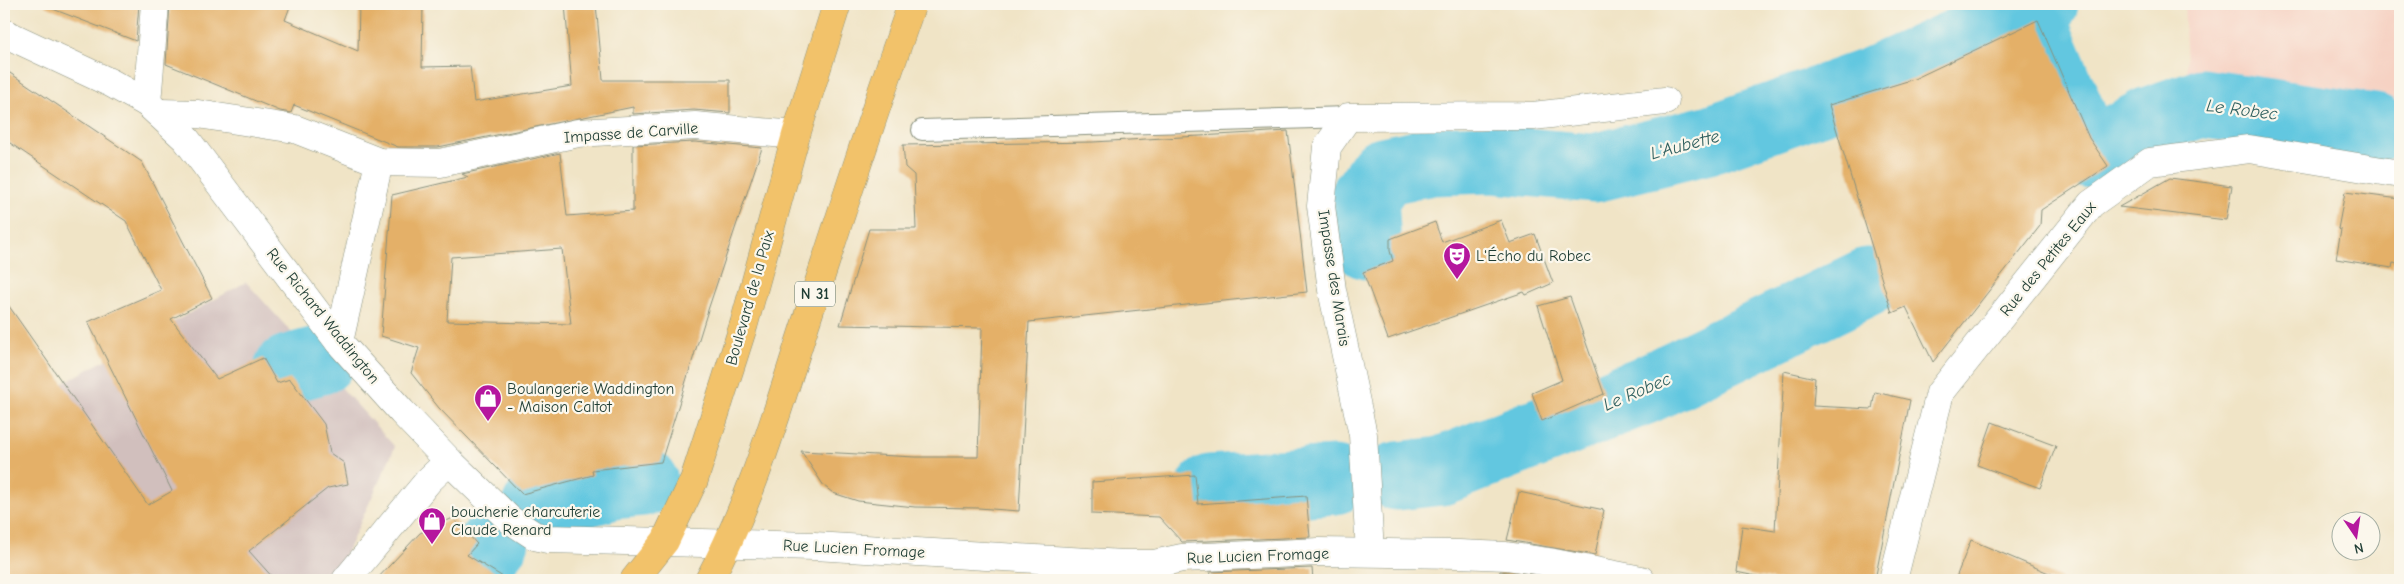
<svg xmlns="http://www.w3.org/2000/svg" width="2404" height="584" font-family="'Comic Neue',sans-serif">
	<style>
		.built { fill: #f6d2c3 }
		.industrial { fill: #d1bfbd }
		.lines { fill: none; stroke-linecap: round; stroke-linejoin: round }
		.canal { stroke: #62c7e0; stroke-width: 40 }
		.river { stroke: #62c7e0; stroke-width: 69 }
		.building { fill: #e4b068; fill-rule: evenodd }
		.service-casing { stroke: #88907d; stroke-width: 22 }
		.minor-casing { stroke: #88907d; stroke-width: 29 }
		.tertiary-casing { stroke: #88907d; stroke-width: 29 }
		.primary-casing { stroke: #88907d; stroke-width: 29 }
		.service { stroke: #fff; stroke-width: 20 }
		.minor { stroke: #fff; stroke-width: 28 }
		.tertiary { stroke: #fff; stroke-width: 28 }
		.primary { stroke: #f2c26a; stroke-width: 28 }
		.labels { text-anchor: middle; dominant-baseline: central; stroke-width: 4.5; stroke-linejoin: round; paint-order: stroke }
		.shield { fill: #fbf7ec; stroke: #61756b; stroke-width: 1 }
		.shield-label { font-size: 15px; font-weight: bold; fill: #1f3d34 }
		.street-label { font-size: 16px; fill: #1f3d34; stroke: #fbf7ec }
		.poi-label { font-size: 16px; fill: #1f3d34; stroke: #fbf7ec; text-anchor: start }
		.water-label { font-size: 18px; font-style: italic; fill: #30605f; stroke: #fbf7ec }
	</style>
	<rect width="100%" height="100%" fill="#fbf7ec"/>
	<filter id="ink" filterUnits="userSpaceOnUse"><feTurbulence type="fractalNoise" baseFrequency=".02" numOctaves="2"/><feDisplacementMap in="SourceGraphic" scale="10" xChannelSelector="R" yChannelSelector="G"/><feConvolveMatrix kernelMatrix="1 2 1 2 8 2 1 2 1" color-interpolation-filters="sRGB"/></filter>
	<filter id="wash" filterUnits="userSpaceOnUse"><feTurbulence type="fractalNoise" baseFrequency=".0096" numOctaves="4" result="noise"/><feDisplacementMap in="SourceGraphic" scale="20" xChannelSelector="R" yChannelSelector="G"/><feGaussianBlur stdDeviation="1.12" result="paint"/><feColorMatrix in="noise" values="0 0 0 0 0 0 0 0 0 0 0 0 0 0 0 0 0 1.4 0 .05"/><feComposite in="paint" operator="in"/></filter>
	<g filter="url(#wash)">
		<rect width="100%" height="100%" fill="#f0e4c6"/>
		<polygon class="built" points="2184,4 2400,4 2400,142 2190,128"/>
		<polygon class="industrial" points="246,282 395,447 334,580 4,580 4,416"/>
		<g class="lines">
			<polyline class="canal" points="2041,5 2095,133 2104,146"/>
			<g class="river">
				<polyline points="2091,154 2149,121 2201,103 2374,128"/>
				<polyline points="1367,245 1364,198 1383,171 1432,161 1491,159 1594,168 1712,139 1874,81 2044,4"/>
				<polyline points="288,369 321,360"/>
				<polyline points="1397,476 1441,471 1645,390 1868,282"/>
				<polyline points="1210,489 1335,480"/>
				<polyline points="536,506 614,485 644,482"/>
				<polyline points="479,562 495,541"/>
			</g>
		</g>
		<g id="blocks">
			<g class="building">
				<polygon points="45,4 139,4 136,41 45,6"/>
				<polygon points="170,4 291,4 285,20 358,51 359,4 423,4 422,67 470,66 474,102 572,86 565,4 596,4 603,80 730,80 730,113 694,110 633,114 633,107 438,147 398,147 294,105 291,113 280,111 166,64"/>
				<polygon points="2038,20 2089,138 2108,166 2041,210 2040,226 1933,362 1906,307 1892,313 1829,105 1914,79"/>
				<polygon points="4,69 142,162 212,298 171,319 217,379 263,358 277,383 290,379 324,424 330,453 344,463 348,484 328,488 249,551 275,580 4,580 4,299 148,505 172,491 88,322 161,290 126,221 4,139"/>
				<polygon points="1288,131 1307,292 1029,322 1019,511 978,508 915,507 858,501 833,493 824,486 801,451 915,457 978,457 982,328 840,325 869,229 916,229 914,175 905,167 903,145 1093,142"/>
				<path d="M695,142L762,148L708,310L661,462L592,470L593,475L522,494L439,408L411,373L419,348L381,336L392,195L468,177L462,174L560,153L567,216L633,211V145ZM562,249L571,324L447,321L451,257Z"/>
				<polygon points="2170,178 2232,186 2226,220 2119,207"/>
				<polygon points="2345,192 2400,199 2400,264 2393,263 2392,268 2336,259 2341,230 2338,229"/>
				<polygon points="1501,220 1510,243 1535,234 1553,283 1526,295 1524,292 1388,339 1363,272 1393,261 1390,251 1390,239 1435,222 1442,242"/>
				<polygon points="1570,297 1604,394 1542,421 1532,393 1562,380 1538,306"/>
				<polygon points="1784,371 1815,378 1813,406 1872,409 1875,392 1910,400 1875,580 1775,580 1736,572 1742,526 1775,531"/>
				<polygon points="1992,422 2056,446 2040,488 1977,465"/>
				<polygon points="1195,475 1198,504 1306,496 1310,537 1182,542 1159,517 1092,514 1092,482"/>
				<polygon points="1519,492 1604,510 1595,555 1507,540"/>
				<polygon points="453,518 477,544 467,555 508,580 376,580 420,533"/>
				<polygon points="1971,540 2065,580 1955,580"/>
				<polygon points="1312,568 1313,580 1216,580 1209,572"/>
				<polygon points="1500,571 1546,577 1561,580 1498,580"/>
			</g>
		</g>
	</g>
	<g filter="url(#ink)">
		<use href="#blocks" fill-opacity="0" stroke="#88907d" stroke-width="1"/>
		<g class="lines">
			<g class="service-casing">
				<polyline id="service" points="922,130 1348,117"/>
			</g>
			<g class="minor-casing">
				<g id="minor">
					<polyline points="147,103 155,4"/>
					<polyline points="160,113 198,114 295,129 379,162 440,163 578,133 695,126 796,135"/>
					<polyline points="339,342 379,162"/>
					<polyline points="1370,552 1363,435 1332,290 1321,206 1327,147 1348,117 1533,116 1665,101"/>
					<polyline points="346,580 429,480 449,461"/>
					<polyline points="1893,580 1940,393 2091,204 2150,162 2249,149 2400,174"/>
				</g>
			</g>
			<g class="tertiary-casing">
				<polyline id="tertiary" points="4,33 111,83 147,103 186,139 339,342 402,412 449,461 509,519 535,536 548,539 814,546 1123,564 1154,564 1182,558 1319,552 1459,554 1506,556 1549,562 1641,580"/>
			</g>
			<g class="primary-casing">
				<g id="primary">
					<polyline points="634,580 665,541 694,480 744,324 796,135 837,4"/>
					<path d="M709,580C753,498 778,408 807,319C841,214 875,108 912,4"/>
				</g>
			</g>
			<use href="#service" class="service"/>
			<use href="#minor" class="minor"/>
			<use href="#tertiary" class="tertiary"/>
			<use href="#primary" class="primary"/>
		</g>
	</g>
	<defs>
		<g id="theatre-pin" transform="scale(1.4375)"><path d="M0 17L-7.5 6A9.5 9.5 0 1 1 7.5 6Z" fill="#b5179e" stroke="#fbf7ec"/><path d="M-5-5.5Q0-4 5-5.5V0Q5 5 0 6Q-5 5-5 0ZM-3.3-2.5H-1v1.5H-3.3ZM1-2.5H3.3v1.5H1ZM-2.8 1Q0 5.5 2.8 1Z" fill="#fff"/></g>
		<g id="shop-pin" transform="scale(1.4375)"><path d="M0 17L-7.5 6A9.5 9.5 0 1 1 7.5 6Z" fill="#b5179e" stroke="#fbf7ec"/><path d="M-5-2.5h2.3a2.7 3.5 0 0 1 5.4 0H5L5.5 6h-11ZM-1.5-2.5h3a1.5 2.3 0 0 0-3 0Z" fill="#fff"/></g>
	</defs>
	<g fill-rule="evenodd">
		<use href="#theatre-pin" x="1457" y="256"/>
		<use href="#shop-pin" x="488" y="398"/>
		<use href="#shop-pin" x="432" y="521"/>
	</g>
	<g class="labels">
		<rect class="shield" x="795" y="281.5" width="40" height="25" rx="4"/>
		<g class="shield-label">
			<text x="815" y="294">N 31</text>
		</g>
		<g class="street-label">
			<text transform="translate(631 133) rotate(-4)">Impasse de Carville</text>
			<text transform="translate(2048 259) rotate(-51)">Rue des Petites Eaux</text>
			<text transform="translate(1334 278) rotate(81)">Impasse des Marais</text>
			<text transform="translate(750 298) rotate(-74)">Boulevard de la Paix</text>
			<text transform="translate(323 316) rotate(51)">Rue Richard Waddington</text>
			<text transform="translate(854 549) rotate(3)">Rue Lucien Fromage</text>
			<text transform="translate(1258 556) rotate(-2)">Rue Lucien Fromage</text>
		</g>
		<g class="poi-label">
			<text x="1476" y="256">L'Écho du Robec</text>
			<text x="507" y="389">Boulangerie Waddington<tspan x="507" dy="18">- Maison Caltot</tspan></text>
			<text x="451" y="512">boucherie charcuterie<tspan x="451" dy="18">Claude Renard</tspan></text>
		</g>
		<g class="water-label">
			<text transform="translate(2242 110) rotate(7)">Le Robec</text>
			<text transform="translate(1685 145) rotate(-15)">L'Aubette</text>
			<text transform="translate(1637 392) rotate(-23)">Le Robec</text>
		</g>
	</g>
	<rect width="2404" height="584" fill="none" stroke="#fbf7ec" stroke-width="20"/>
	<g transform="translate(2356 536) rotate(167)"><circle r="24" fill="#fbf7ec" stroke="#a3ada2"/>
	<path d="M0-4L9 19L0 12L-9 19Z" fill="#b5179e"/>
	<text y="-8" font-size="14" font-weight="bold" text-anchor="middle" fill="#1f3d34">N</text>
	</g>
</svg>
